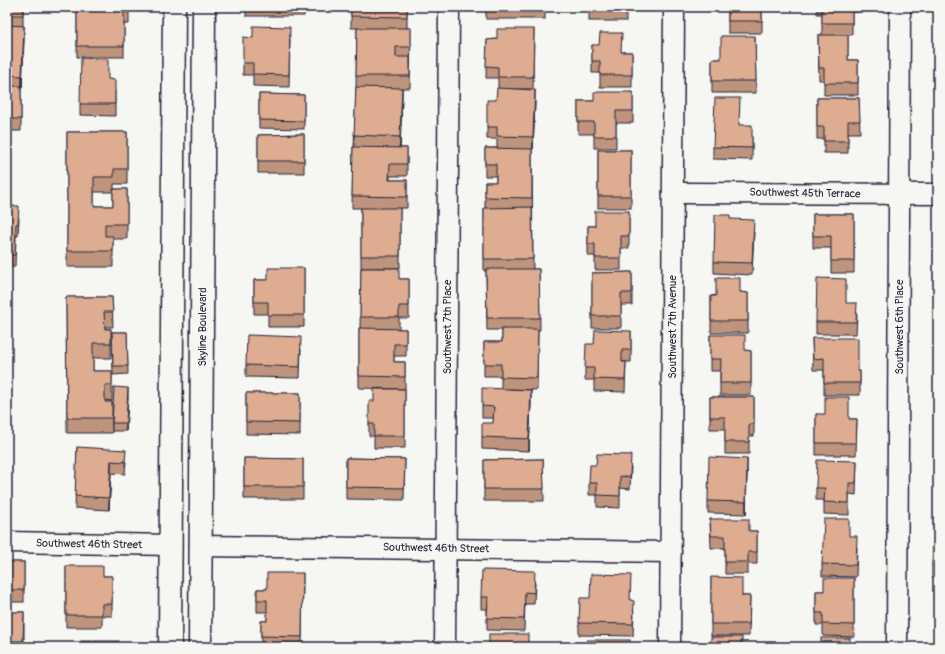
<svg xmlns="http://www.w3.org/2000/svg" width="945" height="654" font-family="Pangolin,sans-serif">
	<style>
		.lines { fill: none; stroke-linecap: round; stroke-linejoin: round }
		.minor-casing { stroke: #22223b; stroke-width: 23 }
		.tertiary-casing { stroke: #22223b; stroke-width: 25 }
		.minor { stroke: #f6f6f2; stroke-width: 20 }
		.tertiary { stroke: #f6f6f2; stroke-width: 22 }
		.wall { fill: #bf947c; stroke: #22223b; fill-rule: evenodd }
		.shaded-wall { fill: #9b7865; stroke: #22223b }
		.building { fill: #deac90; stroke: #22223b }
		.labels { text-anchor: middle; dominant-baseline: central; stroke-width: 3.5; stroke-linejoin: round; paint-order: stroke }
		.street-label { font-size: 11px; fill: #22223b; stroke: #f6f6f2 }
	</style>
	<rect width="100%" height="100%" fill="#f6f6f2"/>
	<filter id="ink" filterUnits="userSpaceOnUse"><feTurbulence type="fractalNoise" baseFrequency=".025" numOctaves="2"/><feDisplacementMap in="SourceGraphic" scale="8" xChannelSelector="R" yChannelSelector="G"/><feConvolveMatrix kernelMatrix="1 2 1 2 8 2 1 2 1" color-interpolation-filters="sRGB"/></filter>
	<g filter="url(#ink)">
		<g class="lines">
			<g class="minor-casing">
				<g id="minor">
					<polyline points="673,193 938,194"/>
					<polyline points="7,542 171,545"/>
					<polyline points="200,546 671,552"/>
					<polyline points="445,647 449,7"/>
					<polyline points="670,647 674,7"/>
					<polyline points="897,647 900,7"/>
				</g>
			</g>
			<g class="tertiary-casing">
				<g id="tertiary">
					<polyline points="170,647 174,7"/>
					<polyline points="200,647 204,7"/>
				</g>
			</g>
			<use href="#minor" class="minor"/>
			<use href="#tertiary" class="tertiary"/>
		</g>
		<g class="wall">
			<polygon points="7,7 23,7 23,26 24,38 22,88 21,88 21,131 9,131 9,146 7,146"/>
			<polygon points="77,7 129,7 129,24 124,24 124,57 77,57"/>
			<rect x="246" y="7" width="58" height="9"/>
			<polygon points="351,7 407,7 407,28 411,28 410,88 402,88 400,148 407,148 407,176 390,176 390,180 407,180 407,208 400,208 400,268 361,268 361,208 352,208 353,147 354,147 356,87 357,28 351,28"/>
			<rect x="486" y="7" width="59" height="12"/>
			<rect x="589" y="7" width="37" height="14"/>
			<polygon points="713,7 762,7 762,33 728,33 728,8 713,8"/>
			<polygon points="817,7 859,7 859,12 852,12 852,35 848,35 848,60 858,60 858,95 824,95 824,80 819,80 818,35 822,35 822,14 817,14"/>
			<polygon points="534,29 533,89 503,89 535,102 533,149 532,149 533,269 539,269 540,330 538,330 537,390 510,389 531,402 529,451 482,449 482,437 493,423 494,418 482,418 482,406 501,389 501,376 484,376 484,342 502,342 502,330 487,330 486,271 484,271 484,208 485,208 485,182 496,182 496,176 485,176 485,148 497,148 497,139 487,139 487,127 496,100 498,88 498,78 486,78 487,40 497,39"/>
			<polygon points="755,36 756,93 712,93 712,59 721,59"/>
			<polygon points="290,39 289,87 253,86 253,75 243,75 243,63"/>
			<polygon points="592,45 622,52 632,52 632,87 600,87 600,73 592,73"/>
			<polygon points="108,79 115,91 115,116 80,115 80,104"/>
			<polygon points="633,92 633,123 616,123 616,148 594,148 594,134 578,134 578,101 594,101"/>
			<polygon points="259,94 304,95 304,129 259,128"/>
			<polygon points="817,98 859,98 860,133 848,133 848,153 824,153 824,139 817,139"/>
			<polygon points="740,125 752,137 752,160 713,159 713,147"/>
			<path d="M67,132H127V184H114V189H127V239H113V267H67ZM94,192H113V206H94Z"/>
			<polygon points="304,134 304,173 258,173 258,135"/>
			<rect x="598" y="150" width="33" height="58"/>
			<polygon points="7,206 19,218 18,236 16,236 15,267 9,267 9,326 7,326"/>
			<polygon points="629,211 629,248 621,248 621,270 595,270 595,256 588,256 588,226 595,226"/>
			<polygon points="813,214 854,214 854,273 831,273 831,248 813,248"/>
			<polygon points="730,219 754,232 752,275 714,273 714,262"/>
			<polygon points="304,268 304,327 268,327 268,314 254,314 254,280 268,280"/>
			<polygon points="361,268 399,279 409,279 409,318 399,318 399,329 406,329 406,356 394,356 394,362 405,362 405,389 359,388 359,328 360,328"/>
			<polygon points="632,272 632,305 621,305 621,328 592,328 592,273"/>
			<polygon points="740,292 748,293 748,333 711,333 711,296"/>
			<polygon points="66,297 112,297 113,327 105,327 105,329 111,329 111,358 93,358 93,371 112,371 112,401 105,400 105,402 112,402 112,433 67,433"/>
			<polygon points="846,303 857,315 856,334 816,334 816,322"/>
			<polygon points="7,327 9,339 8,386 7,386"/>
			<polygon points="631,331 631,362 622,362 626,362 625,392 594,391 594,380 585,380 585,368 594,344"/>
			<polygon points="112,332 127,332 128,374 113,375"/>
			<polygon points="710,335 745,350 751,351 751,395 720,395 720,371 710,371"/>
			<rect x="937" y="337" width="1" height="37"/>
			<polygon points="812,338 858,371 860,371 860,395 824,395 824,370 813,370"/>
			<polygon points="301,349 300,378 246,377 246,365"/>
			<polygon points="7,388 9,400 8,447 7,447"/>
			<polygon points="405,389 405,448 374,448 374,436 369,436 369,424 374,401"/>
			<polygon points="246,393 300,393 300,435 246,434"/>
			<polygon points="128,396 126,431 112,431 112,423"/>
			<polygon points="710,397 754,397 754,436 749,436 749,454 725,454 725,429 710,429"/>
			<polygon points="816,414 849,419 857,419 856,455 816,455"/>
			<rect x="936" y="421" width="2" height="37"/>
			<polygon points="77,447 126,462 125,474 111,473 109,510 75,508"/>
			<polygon points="244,458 303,459 303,499 244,499"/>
			<polygon points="346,458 405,459 404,500 346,499"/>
			<polygon points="543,459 544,501 484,501 484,460"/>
			<polygon points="857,461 856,495 849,494 849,515 824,514 824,500 816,500 816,488"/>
			<polygon points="631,467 630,489 620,488 620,508 597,507 597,495 589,495 589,483"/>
			<polygon points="747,471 746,514 708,513 708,501"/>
			<polygon points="938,518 938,578 932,577 932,566"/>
			<polygon points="710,519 749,531 757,531 757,564 748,564 748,574 725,574 725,548 711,548"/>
			<polygon points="849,536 857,548 856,577 822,576 822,564"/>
			<rect x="7" y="562" width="17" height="40"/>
			<polygon points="66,566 103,576 112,576 112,616 102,616 102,627 66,627"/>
			<polygon points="303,573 302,647 245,647 261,647 261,621 267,621 267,612 257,612 257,589 267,589"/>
			<polygon points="711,577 742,596 750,596 749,636 711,636"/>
			<polygon points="854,578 854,637 823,636 823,625 816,625 816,591 824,591"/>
			<rect x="935" y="578" width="3" height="36"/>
			<polygon points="535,583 534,604 525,604 524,631 487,630 487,609 481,609 481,597"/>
			<polygon points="631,601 634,612 633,636 579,635 579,623"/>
			<rect x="7" y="612" width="17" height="35"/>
		</g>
		<g class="shaded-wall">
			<polygon points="24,26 24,38 22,88 22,76"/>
			<polygon points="402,88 402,100 400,149 400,137"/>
			<polygon points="535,90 535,102 533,149 533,137"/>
			<polygon points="128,388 128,396 126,431 126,423"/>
			<polygon points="531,390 531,402 529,451 529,439"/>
			<polygon points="747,459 747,471 746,514 746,502"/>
			<polygon points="111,461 111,473 109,510 109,498"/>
		</g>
		<g class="building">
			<rect x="7" y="7" width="16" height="8"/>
			<polygon points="77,7 129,7 129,12 124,12 124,46 77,46"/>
			<polygon points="351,7 407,7 407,17 351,16"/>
			<rect x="589" y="7" width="37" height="2"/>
			<rect x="728" y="7" width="34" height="14"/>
			<rect x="822" y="7" width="30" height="16"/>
			<polygon points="7,25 24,26 22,76 7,75"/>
			<polygon points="253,26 290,27 289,75 253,74 253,63 243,63 243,37 253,38"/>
			<polygon points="357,28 411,28 411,47 396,47 396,57 410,57 410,76 356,76"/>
			<polygon points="497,29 534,29 533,77 498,77 498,67 486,66 487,40 497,39"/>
			<polygon points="600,33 622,33 621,52 632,52 632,75 600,75 600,61 592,61 592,45 599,45"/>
			<polygon points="818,35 848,35 848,60 858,60 858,83 824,83 824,68 819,68"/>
			<polygon points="721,36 755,36 756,81 712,81 712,59 721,59"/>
			<polygon points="81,58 108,59 108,79 115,80 115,104 80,104"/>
			<polygon points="7,86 21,86 21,119 9,119 9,134 7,134"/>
			<polygon points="356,87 402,88 400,137 354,135"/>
			<polygon points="497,88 535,90 533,137 497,136 497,127 487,127 487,100 496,100"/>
			<polygon points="594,92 633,92 633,111 616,111 616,136 594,136 594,122 578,122 578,101 594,101"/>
			<polygon points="259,94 304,95 304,121 259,120"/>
			<polygon points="715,98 740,98 739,125 752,125 752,148 713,147"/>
			<polygon points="817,98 859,98 860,121 848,121 848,141 824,141 824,127 817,127"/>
			<polygon points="67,132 127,132 127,169 114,169 114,177 94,177 94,206 113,206 113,189 127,189 127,224 105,224 105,236 113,236 113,251 67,251"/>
			<polygon points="304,134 304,161 258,161 258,135"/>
			<polygon points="353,147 407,148 407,164 390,164 389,180 407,180 407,197 352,196"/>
			<polygon points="485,148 532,149 532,198 485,197 485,182 496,182 496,164 485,164"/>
			<rect x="598" y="150" width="33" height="46"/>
			<polygon points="7,206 19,206 18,224 16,224 15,255 7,255"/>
			<polygon points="532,207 533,259 484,259 484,208"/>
			<rect x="361" y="208" width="39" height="48"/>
			<polygon points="595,211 629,211 629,236 621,236 621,258 595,258 595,244 588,244 588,226 595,226"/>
			<polygon points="813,214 854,214 854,261 831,261 831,236 813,236"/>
			<polygon points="715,215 730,215 730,219 754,220 752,263 714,262"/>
			<rect x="7" y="266" width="2" height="48"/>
			<polygon points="268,268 304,268 304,315 268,315 268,302 254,302 254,280 268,280"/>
			<polygon points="361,268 399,268 399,279 409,279 409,306 399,306 399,317 360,317"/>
			<polygon points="486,269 539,269 540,318 487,318"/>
			<polygon points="632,272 632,293 621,293 621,316 592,316 592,273"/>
			<polygon points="716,278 740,278 740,292 748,293 748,321 711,321 711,296 716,296"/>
			<polygon points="817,278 846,279 846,303 857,303 856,322 816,322"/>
			<polygon points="66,297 112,297 113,312 104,312 105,329 111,329 111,343 93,343 93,371 112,371 112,385 105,385 105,402 112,402 112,418 67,418"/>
			<polygon points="7,327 9,328 8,375 7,375"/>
			<polygon points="359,328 406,329 406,344 394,344 394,362 405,362 405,377 359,376"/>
			<polygon points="502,329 538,329 537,378 501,377 501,364 484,364 484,342 502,342"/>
			<polygon points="595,330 631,331 631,350 622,350 622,362 626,362 625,380 594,379 594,368 585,368 586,344 594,344"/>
			<polygon points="112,332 127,332 128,366 113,366"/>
			<polygon points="247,335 301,337 300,367 246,365"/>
			<polygon points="710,335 745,335 745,350 751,351 751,383 720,383 721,359 710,359"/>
			<rect x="937" y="337" width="1" height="25"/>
			<polygon points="812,338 858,338 858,371 860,371 860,383 824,383 824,358 813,359"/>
			<polygon points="114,387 128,388 126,423 112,423"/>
			<polygon points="7,388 9,388 8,435 7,435"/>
			<polygon points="482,388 531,390 529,439 482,437 482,423 493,423 494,407 482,406"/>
			<polygon points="374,389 405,389 405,436 374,436 374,424 369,424 369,401 374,401"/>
			<polygon points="246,393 300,393 300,423 246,422"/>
			<polygon points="710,397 754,397 754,424 749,424 749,442 725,442 725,417 710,417"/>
			<polygon points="825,397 849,397 849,419 857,419 856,443 816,443 816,414 825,414"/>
			<rect x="936" y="421" width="2" height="25"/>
			<polygon points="77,447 126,450 125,462 111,461 109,498 75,496"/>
			<polygon points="597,454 631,455 630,477 620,476 620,496 597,495 597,483 589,483 590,465 596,465"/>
			<polygon points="709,457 747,459 746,502 708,501"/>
			<polygon points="244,458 303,459 303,487 244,487"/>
			<polygon points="346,458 405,459 404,488 346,487"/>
			<polygon points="543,459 544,489 484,489 484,460"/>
			<polygon points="817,460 857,461 856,483 849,483 849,503 824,502 825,488 816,488"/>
			<polygon points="934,518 938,518 938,566 932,566"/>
			<polygon points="710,519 749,519 749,531 757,531 757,552 748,552 748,562 725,562 725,536 711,536"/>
			<polygon points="824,519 849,519 849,536 857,536 856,565 822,564"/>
			<rect x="7" y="562" width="17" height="28"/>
			<polygon points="66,566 103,566 103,576 112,576 112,604 102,604 102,615 66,615"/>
			<polygon points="482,570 535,571 534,593 525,592 524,619 487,618 488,597 481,597"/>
			<polygon points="267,573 303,573 302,637 261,636 261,621 267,621 267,600 257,600 257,589 267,589"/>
			<polygon points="591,574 631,575 630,600 634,601 633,624 579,623 580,598 590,598"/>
			<polygon points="711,577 742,578 742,596 750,596 749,624 711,624"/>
			<polygon points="824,578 854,578 854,625 823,624 823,613 816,613 816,591 824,591"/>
			<rect x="935" y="578" width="3" height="25"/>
			<polygon points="7,612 24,612 23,641 7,641"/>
			<rect x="489" y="634" width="39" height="13"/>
			<rect x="711" y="637" width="31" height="10"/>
			<rect x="821" y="638" width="29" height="9"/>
			<rect x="587" y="640" width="43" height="7"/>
			<rect x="81" y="641" width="38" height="6"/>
		</g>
	</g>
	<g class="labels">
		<g class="street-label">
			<text transform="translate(805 193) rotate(1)">Southwest 45th Terrace</text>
			<text transform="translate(202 327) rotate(-90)">Skyline Boulevard</text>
			<text transform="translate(447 327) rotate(-90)">Southwest 7th Place</text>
			<text transform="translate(672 327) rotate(-90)">Southwest 7th Avenue</text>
			<text transform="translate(899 327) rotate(-90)">Southwest 6th Place</text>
			<text transform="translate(89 544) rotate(1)">Southwest 46th Street</text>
			<text transform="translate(436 548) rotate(1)">Southwest 46th Street</text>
		</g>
	</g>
	<rect width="945" height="654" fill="none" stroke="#f6f6f2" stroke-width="24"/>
	<rect x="12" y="12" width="921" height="630" fill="none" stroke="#22223b" stroke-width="1.5" filter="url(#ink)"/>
</svg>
